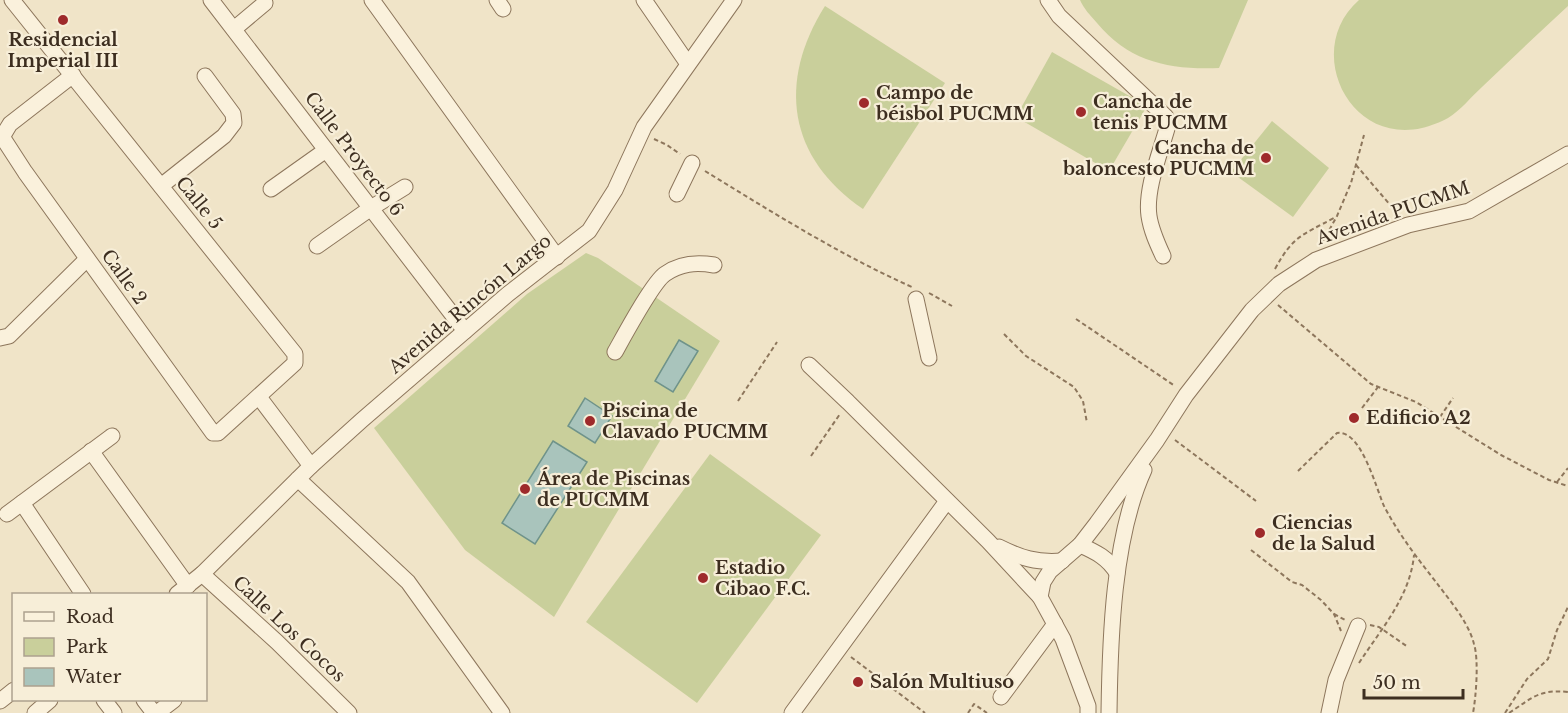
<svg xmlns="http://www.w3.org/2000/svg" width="1568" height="713" font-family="'Libre Baskerville',serif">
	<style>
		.green { fill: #c9cf9b }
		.water { fill: #a9c4bc; stroke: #6f938a; stroke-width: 1.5 }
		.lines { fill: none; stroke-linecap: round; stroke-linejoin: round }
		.minor-casing { stroke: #8d765c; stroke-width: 17 }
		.path { stroke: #8d765c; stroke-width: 2; stroke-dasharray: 4.5 3; stroke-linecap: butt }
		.minor { stroke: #faf1dc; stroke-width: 15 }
		.poi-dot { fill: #9e2a2b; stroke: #f7eed8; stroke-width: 2 }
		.labels { text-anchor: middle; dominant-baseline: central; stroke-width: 4.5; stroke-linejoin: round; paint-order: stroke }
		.poi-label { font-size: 18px; font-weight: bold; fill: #3d2e20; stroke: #f7eed8; text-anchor: start }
		.street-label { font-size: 18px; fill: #3d2e20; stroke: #f7eed8 }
	</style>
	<rect width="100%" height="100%" fill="#f0e4c8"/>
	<g class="green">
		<path d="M1080,0H1248L1219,68C1170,70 1129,62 1097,23C1090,15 1084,9 1080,0Z"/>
		<path d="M1359,0H1568V6C1539,33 1510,60 1482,87C1471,97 1460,111 1448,118C1441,122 1430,126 1422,128C1348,145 1303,49 1359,0Z"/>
		<path d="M825,6L945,83L863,209C788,158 777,82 825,6Z"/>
		<polygon points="1052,52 1147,106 1109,171 1016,117"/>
		<polygon points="1272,121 1329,168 1293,217 1231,172"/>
		<polygon points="586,253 598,258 720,341 554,617 465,550 374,428 527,294"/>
		<polygon points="710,454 821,535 697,703 586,622"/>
	</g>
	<g class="water">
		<polygon points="679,340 698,351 673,392 655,381"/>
		<polygon points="585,398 612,416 595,443 568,426"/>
		<polygon points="553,441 587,462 535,544 502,523"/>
	</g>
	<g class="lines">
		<g class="minor-casing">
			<g id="minor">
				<polyline points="211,0 465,331"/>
				<polyline points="372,0 557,257"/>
				<polyline points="497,0 503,9"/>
				<polyline points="644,0 688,64"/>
				<path d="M1048,0L1059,16L1166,117L1168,125C1161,151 1145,189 1149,216C1151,230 1157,243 1163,256"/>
				<polyline points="234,29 265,3"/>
				<polyline points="3,138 25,172 213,433 218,433 295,363 295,354 12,0"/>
				<polyline points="3,138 4,134 10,124 73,75"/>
				<polyline points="161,186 224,136 234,123 233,114 205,76"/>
				<polyline points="271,189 326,150"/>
				<polyline points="677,194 692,163"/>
				<polyline points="317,246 371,208 405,187"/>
				<polyline points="916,299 929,358"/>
				<polyline points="0,338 9,336 87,259"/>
				<path d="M615,352C624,336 653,282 665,274C680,263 696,262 714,265"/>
				<polyline points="809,365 848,402 988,541 1040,597 1063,639 1088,706 1088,713"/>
				<polyline points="259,397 311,466"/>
				<polyline points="91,451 188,586"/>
				<polyline points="298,479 408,582 502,713"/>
				<polyline points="22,503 83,594"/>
				<polyline points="7,514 112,436"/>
				<path d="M1080,545C1096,552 1108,558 1117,573"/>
				<path d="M999,547C1021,558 1036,563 1062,561"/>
				<polyline points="202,574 277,642 349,713"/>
				<polyline points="177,594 202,574 311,466 362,420 508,294 589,231 615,190 644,127 734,0"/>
				<polyline points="1040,597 1043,582 1050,571 1080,545 1097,523 1157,440 1186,395 1252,310 1279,284 1316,260 1408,225 1469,211 1568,154"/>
				<polyline points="1001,697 1055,624"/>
				<polyline points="104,700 114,713"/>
				<polyline points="144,700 154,713"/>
				<polyline points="0,701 14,690"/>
				<polyline points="35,713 50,700"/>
				<polyline points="157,713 174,700"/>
				<polyline points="792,713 947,501"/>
				<path d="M1109,713C1110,638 1113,538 1144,470"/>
				<polyline points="1329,713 1336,680 1358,626"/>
			</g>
		</g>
		<g class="path">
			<polyline points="654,139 667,145 680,154"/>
			<polyline points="1356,165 1397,213"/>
			<path d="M705,171C772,212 840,255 912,287"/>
			<polyline points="1322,243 1337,216 1351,183 1364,135"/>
			<path d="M1275,269C1293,236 1302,235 1334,218"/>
			<polyline points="929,293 952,306"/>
			<polyline points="1278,305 1371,384 1416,402 1501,455 1549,480 1568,486"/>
			<polyline points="1076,319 1175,386"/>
			<polyline points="1004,334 1026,356 1074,387 1083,401 1087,423"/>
			<polyline points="738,401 777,342"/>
			<polyline points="1362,408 1378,387"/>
			<polyline points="1440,417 1453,398"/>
			<polyline points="1175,440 1256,501"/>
			<polyline points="811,456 840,414"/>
			<path d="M1298,471L1337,433C1361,429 1376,488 1384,506C1398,533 1417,558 1436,582C1450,601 1468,621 1474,644C1479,660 1476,697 1473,713"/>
			<polyline points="1557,482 1568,468"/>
			<polyline points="1251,550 1292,582 1302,585 1321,600 1334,614 1341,631"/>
			<polyline points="1334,614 1345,620"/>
			<polyline points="1370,625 1379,627 1408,647"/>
			<polyline points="851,657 925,713"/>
			<path d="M1359,663C1381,629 1410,597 1414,555"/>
			<polyline points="968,713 974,704 987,713"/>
			<polyline points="1505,713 1527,679 1548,659 1557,630 1568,607"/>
			<path d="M1509,713C1532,698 1539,689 1568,692"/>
		</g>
		<use href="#minor" class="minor"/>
	</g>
	<g class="poi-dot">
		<circle cx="63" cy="20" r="6"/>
		<circle cx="864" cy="103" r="6"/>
		<circle cx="1081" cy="112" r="6"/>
		<circle cx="1266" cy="158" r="6"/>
		<circle cx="1354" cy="418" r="6"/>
		<circle cx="590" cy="421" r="6"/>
		<circle cx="525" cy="489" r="6"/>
		<circle cx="1260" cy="533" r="6"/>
		<circle cx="703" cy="578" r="6"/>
		<circle cx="858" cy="682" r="6"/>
	</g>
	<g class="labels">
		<g class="poi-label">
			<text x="63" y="40" text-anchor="middle">Residencial<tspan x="63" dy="21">Imperial III</tspan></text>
			<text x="876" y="93">Campo de<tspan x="876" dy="21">béisbol PUCMM</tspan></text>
			<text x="1093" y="102">Cancha de<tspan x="1093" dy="21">tenis PUCMM</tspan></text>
			<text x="1254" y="148" text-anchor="end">Cancha de<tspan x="1254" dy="21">baloncesto PUCMM</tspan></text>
			<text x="602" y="411">Piscina de<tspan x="602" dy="21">Clavado PUCMM</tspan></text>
			<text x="1366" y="418">Edificio A2</text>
			<text x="537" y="479">Área de Piscinas<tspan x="537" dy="21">de PUCMM</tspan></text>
			<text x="1272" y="523">Ciencias<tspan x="1272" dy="21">de la Salud</tspan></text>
			<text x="715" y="568">Estadio<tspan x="715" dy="21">Cibao F.C.</tspan></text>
			<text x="870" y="682">Salón Multiuso</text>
		</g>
		<g class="street-label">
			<text transform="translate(354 154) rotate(53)">Calle Proyecto 6</text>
			<text transform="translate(199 203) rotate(51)">Calle 5</text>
			<text transform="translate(1393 213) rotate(-19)">Avenida PUCMM</text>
			<text transform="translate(124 277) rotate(54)">Calle 2</text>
			<text transform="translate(470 304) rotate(-40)">Avenida Rincón Largo</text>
			<text transform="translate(289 629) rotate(43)">Calle Los Cocos</text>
		</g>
	</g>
	<rect x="12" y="593" width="195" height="108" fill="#f7eed8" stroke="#ada18e" stroke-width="1.5"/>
	<rect x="24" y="612" width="30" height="9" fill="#faf1dc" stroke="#ada18e" stroke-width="1.5"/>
	<text x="66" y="623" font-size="18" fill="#3d2e20">Road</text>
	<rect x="24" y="638" width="30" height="18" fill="#c9cf9b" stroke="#ada18e" stroke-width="1.5"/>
	<text x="66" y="653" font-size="18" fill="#3d2e20">Park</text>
	<rect x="24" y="668" width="30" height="18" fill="#a9c4bc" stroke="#ada18e" stroke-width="1.5"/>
	<text x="66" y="683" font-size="18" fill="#3d2e20">Water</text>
	<path d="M1364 689v9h99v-9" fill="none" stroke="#3d2e20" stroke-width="3"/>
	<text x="1373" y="689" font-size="18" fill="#3d2e20" stroke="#f7eed8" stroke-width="4.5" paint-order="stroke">50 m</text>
</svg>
